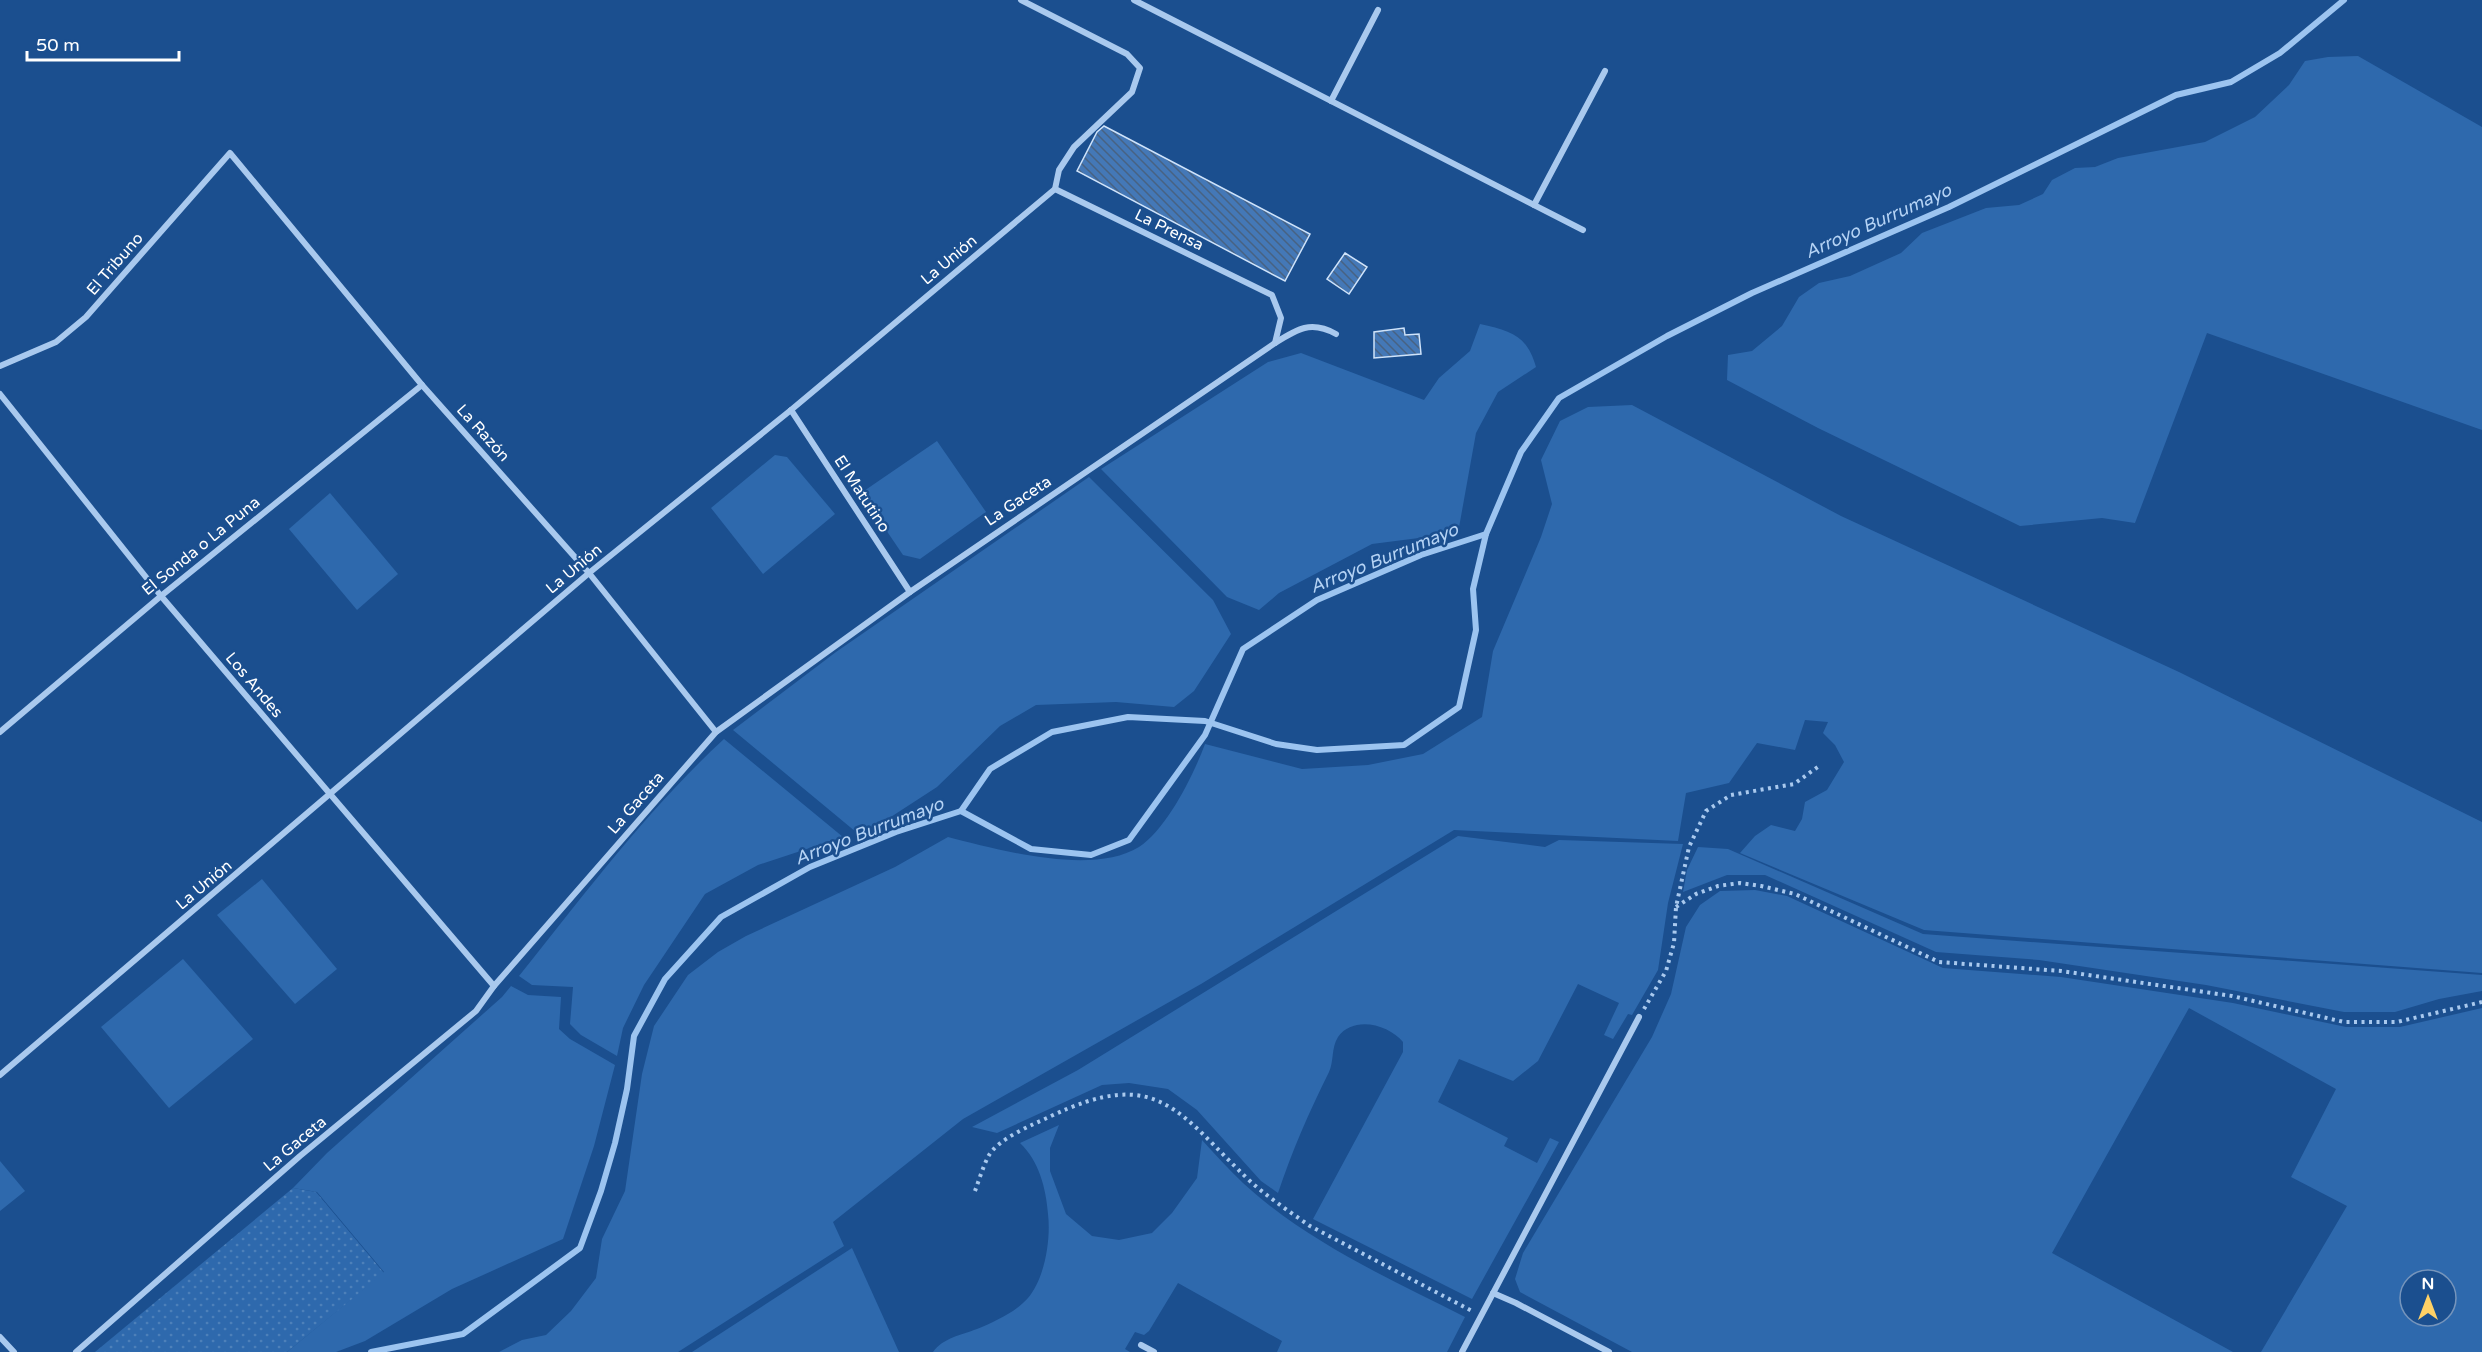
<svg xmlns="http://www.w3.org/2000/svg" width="2482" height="1352" font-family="'Varela Round',sans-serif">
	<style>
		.green { fill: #2e69ad; fill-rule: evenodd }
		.park { fill: url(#park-dots) }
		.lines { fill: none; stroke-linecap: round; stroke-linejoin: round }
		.stream { stroke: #9cc4f0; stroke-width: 6 }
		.building { fill: url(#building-back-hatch); stroke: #cfe3fa; stroke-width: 1.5 }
		.path { stroke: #a9c9ee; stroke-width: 4; stroke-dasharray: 3 4.5; stroke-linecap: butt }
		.street { stroke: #a9c9ee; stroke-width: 6 }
		.labels { text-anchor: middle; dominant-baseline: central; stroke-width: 5; stroke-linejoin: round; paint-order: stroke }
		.street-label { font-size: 16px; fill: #fff; stroke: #1b4f8f }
		.water-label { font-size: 18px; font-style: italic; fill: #b5d3f5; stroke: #1b4f8f }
	</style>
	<defs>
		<pattern id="park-dots" width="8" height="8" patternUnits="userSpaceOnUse" patternTransform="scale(1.5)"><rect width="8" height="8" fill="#2e69ad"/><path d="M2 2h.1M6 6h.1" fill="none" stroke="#4d80b9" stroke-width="1.8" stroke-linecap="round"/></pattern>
		<pattern id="building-back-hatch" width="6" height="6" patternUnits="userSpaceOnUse" patternTransform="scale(1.5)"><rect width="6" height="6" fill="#4478b7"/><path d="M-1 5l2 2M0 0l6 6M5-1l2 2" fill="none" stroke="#486282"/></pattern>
	</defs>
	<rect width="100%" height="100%" fill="#1b4f8f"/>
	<g class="green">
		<polygon points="2358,56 2482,127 2482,430 2207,333 2135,523 2102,518 2020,526 1818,428 1727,380 1728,355 1752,351 1782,326 1799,297 1819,283 1850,276 1901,253 1922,233 1986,208 2019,205 2043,194 2052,180 2075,168 2095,167 2118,158 2205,142 2255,117 2289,85 2305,61 2328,57"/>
		<path d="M1480,324C1511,331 1527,335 1536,367L1498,392L1476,433L1458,533L1372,544L1279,593L1259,610L1227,597L1101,469L1268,362L1301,353L1424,400L1439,378L1470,351Z"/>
		<path d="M1632,405L1841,516L2179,672L2482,822V973L1924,930L1740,853L1755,836L1771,825L1795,831L1802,819L1805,802L1827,790L1844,762L1835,745L1823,733L1828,722L1805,720L1795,750L1757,743L1729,783L1686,793L1678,841L1454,830L1201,984L963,1119L833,1222L844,1246L678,1352H499L522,1340L546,1335L571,1311L596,1278L602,1239L625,1191L642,1074L654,1026L688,975L718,952L746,936L895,867L948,837C999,850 1092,876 1139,847C1167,829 1194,774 1205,744L1302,769L1368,765L1423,754L1482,717L1493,651L1541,537L1552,504L1541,460L1560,421L1588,407Z"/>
		<polygon points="937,441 986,512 920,559 903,555 861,493"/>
		<polygon points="775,455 787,457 835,514 763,574 711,508"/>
		<polygon points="1089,477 1213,600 1231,634 1194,691 1174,707 1116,702 1036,705 1000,726 937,787 880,824 856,832 733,730 836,652"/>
		<polygon points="330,493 398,574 357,610 289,529"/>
		<path d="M724,739L843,837L758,865L705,894L644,985L623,1028L617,1056L581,1035L570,1024L573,987L532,985L519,976C584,895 647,810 724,739Z"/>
		<path d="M1458,836L1545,847L1559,840L1683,844L1668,903L1658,970L1632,1015L1628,1014L1613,1039L1604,1035L1619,1003L1578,984L1538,1061L1513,1081L1459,1059L1438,1102L1508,1138L1504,1146L1537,1163L1550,1138L1559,1142L1472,1299L1313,1219L1403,1052V1042C1389,1025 1354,1015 1338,1037C1331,1048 1334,1062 1329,1072C1309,1112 1292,1151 1278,1193L1261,1181L1197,1110L1168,1089L1129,1083L1102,1085L997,1133L972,1127L1078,1070Z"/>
		<polygon points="1698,847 1728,849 1923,934 2482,975 2482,991 2439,999 2395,1012 2344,1012 2206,985 2039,960 1936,952 1765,875 1727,875 1683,892 1687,870"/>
		<polygon points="262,879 337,969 295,1004 217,915"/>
		<path d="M1755,890L1787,896L1943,968L2061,977L2233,1003L2346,1027H2400L2482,1008V1352H2261L2347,1206L2291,1177L2336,1089L2189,1008L2052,1253L2233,1352H1632L1520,1292L1515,1279L1523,1253L1652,1037L1671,994L1686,927L1700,905L1720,891ZM2410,1280H2446V1316H2410Z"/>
		<polygon points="183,959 253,1039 169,1108 101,1027"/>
		<polygon points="511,986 528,995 561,997 559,1029 570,1039 615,1065 594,1146 563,1239 452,1289 365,1341 336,1352 287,1352 384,1272 317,1192 293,1188 327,1153 502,997"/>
		<path d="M1059,1125L1050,1148V1171L1066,1214L1092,1236L1119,1240L1152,1233L1172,1213L1197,1178L1202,1140C1215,1154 1228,1169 1243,1183C1307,1242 1388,1278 1465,1317L1447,1352H1277L1282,1341L1178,1283L1149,1331L1144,1335L1135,1332L1125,1349L1130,1352H933C943,1338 961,1335 977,1329C994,1322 1016,1312 1028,1298C1045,1278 1051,1239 1048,1214C1046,1188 1039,1161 1020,1143Z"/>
		<polygon points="0,1161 25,1191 0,1211"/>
		<polygon points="852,1248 899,1352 692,1352"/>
	</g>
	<polygon class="park" points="293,1188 316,1192 384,1273 287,1352 95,1352"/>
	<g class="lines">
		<g class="stream">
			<polyline points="961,811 990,769 1052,732 1128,717 1205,721 1276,744 1317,750 1404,745 1459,707 1476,630 1473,589 1486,534"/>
			<polyline points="371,1352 463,1334 580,1248 601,1191 615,1143 627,1089 634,1036 665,979 721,917 810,867 896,832 961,811 1031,849 1091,855 1129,840 1205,735 1243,649 1317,600 1421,555 1486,534 1521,452 1559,398 1667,336 1752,293 1949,207 2176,95 2231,82 2280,53 2344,0"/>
		</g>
	</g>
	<g class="building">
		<polygon points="1104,126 1310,234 1285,281 1077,171 1097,132"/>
		<polygon points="1345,253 1367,267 1349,294 1327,279"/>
		<polygon points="1404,328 1405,335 1419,334 1421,354 1374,358 1374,332"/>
	</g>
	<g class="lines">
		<g class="path">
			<polyline points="1676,907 1696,894 1718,886 1740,883 1761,886 1795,894 1939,962 2061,971 2232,996 2344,1022 2397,1022 2482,1002"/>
			<polyline points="1644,1009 1666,971 1674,943 1676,907 1689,847 1706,811 1731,795 1794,784 1819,766"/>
			<path d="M975,1191C979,1180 983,1167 988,1157C997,1139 1032,1125 1049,1117C1159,1064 1178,1113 1251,1182C1269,1198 1290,1212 1310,1226L1472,1311"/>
		</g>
		<g class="street">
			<polyline points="1134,0 1583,230"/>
			<polyline points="1331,101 1378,10"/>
			<polyline points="1055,189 1272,295 1281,318 1275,343"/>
			<polyline points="1534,205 1605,71"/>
			<polyline points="0,366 56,342 86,317 230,153 422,385 589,573 716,732"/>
			<polyline points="0,394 161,596 494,986"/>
			<polyline points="791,410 910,592"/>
			<polyline points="0,732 161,596 422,385"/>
			<polyline points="0,1075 589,573 791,410 1055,189 1059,170 1074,147 1132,92 1140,68 1127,54 1021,0"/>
			<polyline points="1493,1293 1516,1303 1609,1352"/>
			<polyline points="0,1337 14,1352"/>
			<polyline points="1141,1345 1154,1352"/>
			<path d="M76,1352L300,1156L476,1011L494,986L716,732L910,592L1275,343C1297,329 1311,320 1336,334"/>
			<polyline points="1462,1352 1639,1017"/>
		</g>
	</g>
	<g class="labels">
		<g class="street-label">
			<text transform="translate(1169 230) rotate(26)">La Prensa</text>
			<text transform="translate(949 260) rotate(-40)">La Unión</text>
			<text transform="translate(115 264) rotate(-49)">El Tribuno</text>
			<text transform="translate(483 433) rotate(48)">La Razón</text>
			<text transform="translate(862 494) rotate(57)">El Matutino</text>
			<text transform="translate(1018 501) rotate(-34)">La Gaceta</text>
			<text transform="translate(201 546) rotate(-39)">El Sonda o La Puna</text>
			<text transform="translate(574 569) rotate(-40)">La Unión</text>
			<text transform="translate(254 685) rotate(50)">Los Andes</text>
			<text transform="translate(636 803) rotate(-49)">La Gaceta</text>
			<text transform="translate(204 885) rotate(-40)">La Unión</text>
			<text transform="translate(295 1144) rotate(-40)">La Gaceta</text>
		</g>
		<g class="water-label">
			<text transform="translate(1878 221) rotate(-24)">Arroyo Burrumayo</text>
			<text transform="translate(1384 558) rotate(-22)">Arroyo Burrumayo</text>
			<text transform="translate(869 831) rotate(-21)">Arroyo Burrumayo</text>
		</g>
	</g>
	<g transform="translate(2428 1298)"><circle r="28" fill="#1b4f8f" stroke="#7695bc" stroke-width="1.5"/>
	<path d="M0-4.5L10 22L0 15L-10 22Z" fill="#ffd166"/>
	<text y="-9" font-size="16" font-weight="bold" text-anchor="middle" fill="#ffffff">N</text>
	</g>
	<path d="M27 51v9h152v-9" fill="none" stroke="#ffffff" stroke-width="3"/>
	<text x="36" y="51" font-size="18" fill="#ffffff" stroke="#1b4f8f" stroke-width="4.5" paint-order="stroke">50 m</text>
</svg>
